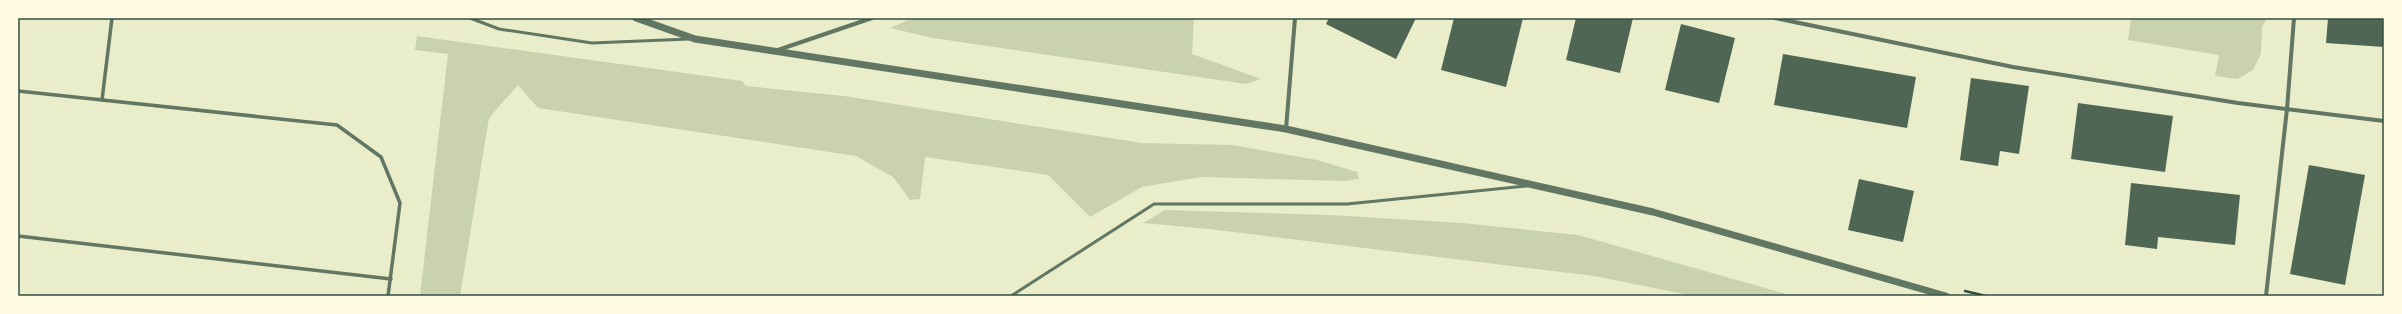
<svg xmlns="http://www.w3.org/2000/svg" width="2402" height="314" font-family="'Fira Sans',sans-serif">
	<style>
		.green { fill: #cad2ad }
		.building { fill: #4f6655 }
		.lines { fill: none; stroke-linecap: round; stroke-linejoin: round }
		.path { stroke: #344e41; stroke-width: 2.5 }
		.service { stroke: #617663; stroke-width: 3 }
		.pedestrian { stroke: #617663; stroke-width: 3.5 }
		.minor { stroke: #617663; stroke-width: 4 }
		.tertiary { stroke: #617663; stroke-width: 7 }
		.neatline { fill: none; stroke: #344e41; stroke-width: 1.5 }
	</style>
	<rect width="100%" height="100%" fill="#e9edc9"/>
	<g class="green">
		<polygon points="913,18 1194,18 1192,54 1261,79 1246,84 933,38 890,28"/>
		<polygon points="2131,18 2267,18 2262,27 2261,53 2253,70 2238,79 2215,76 2219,55 2128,40"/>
		<polygon points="417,36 742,81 746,86 844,96 1142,143 1232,145 1317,160 1357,172 1359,179 1345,181 1201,177 1142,187 1090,217 1048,175 925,157 920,199 910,200 893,177 856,156 538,108 518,85 489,118 460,296 420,296 448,54 415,50"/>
		<polygon points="1165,210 1330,215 1462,223 1578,235 1793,296 1694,296 1594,276 1209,229 1143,223"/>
	</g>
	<g class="building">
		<polygon points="1329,18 1416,18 1396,59 1326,24"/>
		<polygon points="1454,18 1523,18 1506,87 1441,70"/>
		<polygon points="1576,18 1633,18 1620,73 1566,60"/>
		<polygon points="2328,18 2384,18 2384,47 2326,43"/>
		<polygon points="1681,24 1735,38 1719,103 1665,90"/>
		<polygon points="1783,54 1916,77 1907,128 1774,105"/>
		<polygon points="1971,78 2029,86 2019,154 2000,151 1998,166 1960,160"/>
		<polygon points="2078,103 2173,116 2165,172 2071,159"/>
		<polygon points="2309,165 2365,175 2345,285 2290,274"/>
		<polygon points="1859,179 1914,191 1903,242 1848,230"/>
		<polygon points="2131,183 2240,195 2235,245 2158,237 2157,249 2125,245"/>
	</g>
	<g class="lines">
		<polyline class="path" points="1965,291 1986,296"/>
		<g class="service">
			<polyline points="470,18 499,29 592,43 689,39"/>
			<polyline points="1011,296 1154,204 1347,204 1527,186"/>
		</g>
		<g class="pedestrian">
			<polyline points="18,91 337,125 381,157 400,203 388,296"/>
			<polyline points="102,100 112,18"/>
			<polyline points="18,236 391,279"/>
		</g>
		<g class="minor">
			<polyline points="1775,18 2013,67 2238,103 2384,121"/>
			<polyline points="778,50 872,18"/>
			<polyline points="1286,129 1295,18"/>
			<polyline points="2266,296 2287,109 2294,18"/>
		</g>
		<polyline class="tertiary" points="636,18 695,39 1286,129 1653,212 1946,296"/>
	</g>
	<rect width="2402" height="314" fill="none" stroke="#fefae0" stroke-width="38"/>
	<rect x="19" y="19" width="2364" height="276" class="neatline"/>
</svg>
